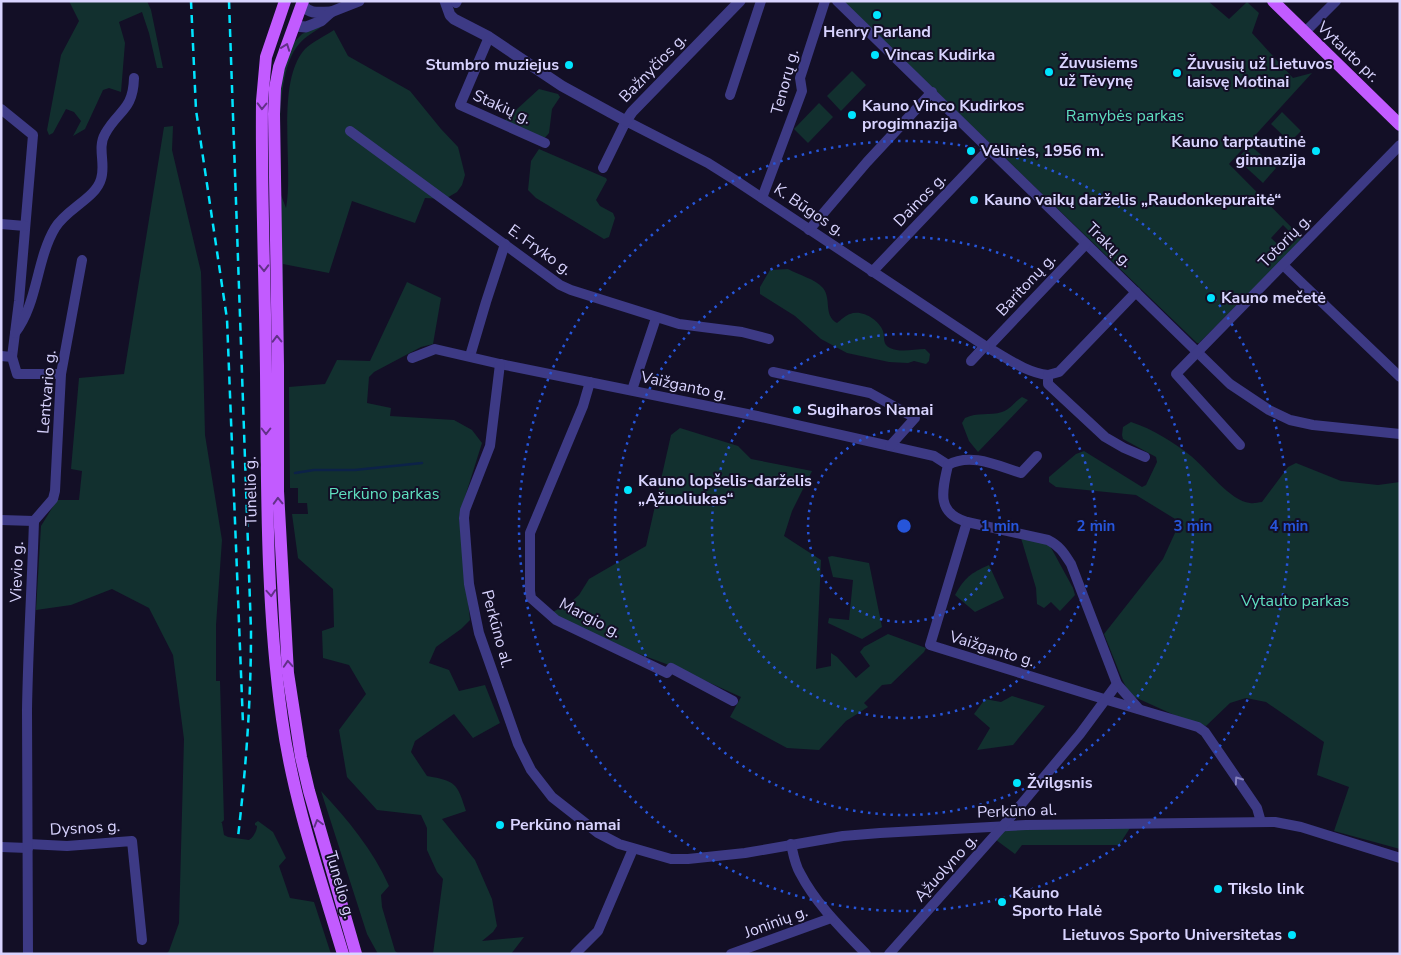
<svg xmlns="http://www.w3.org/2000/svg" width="1401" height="955" font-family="'Nunito Sans',sans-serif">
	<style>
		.green { fill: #12302f; fill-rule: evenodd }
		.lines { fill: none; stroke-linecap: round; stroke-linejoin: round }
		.stream { stroke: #0c2248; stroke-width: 2.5 }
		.minor { stroke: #3d3a85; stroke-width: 10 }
		.tertiary { stroke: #3d3a85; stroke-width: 11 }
		.primary { stroke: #c25bff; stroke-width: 12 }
		.rail { stroke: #00e5ff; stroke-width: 2.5; stroke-dasharray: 8 6; stroke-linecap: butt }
		.oneway { stroke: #623188 }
		.oneway2 { stroke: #837fbc }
		.ring { fill: none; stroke: #2655da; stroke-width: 2.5; stroke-dasharray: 2.5 5 }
		.poi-dot { fill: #00e5ff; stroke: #130f26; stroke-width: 2 }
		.labels { text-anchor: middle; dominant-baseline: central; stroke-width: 4; stroke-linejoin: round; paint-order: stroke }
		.poi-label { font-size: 16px; font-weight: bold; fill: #d9d4ff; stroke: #130f26; text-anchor: start }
		.street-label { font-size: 16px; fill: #d9d4ff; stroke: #130f26 }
		.park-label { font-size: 16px; fill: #5fe0c0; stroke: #130f26 }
		.centre { fill: #2655da; stroke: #130f26; stroke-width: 2.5 }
		.ring-label { font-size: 15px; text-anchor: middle; font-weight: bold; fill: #2655da; stroke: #130f26; stroke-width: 4; stroke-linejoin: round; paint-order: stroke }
	</style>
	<rect width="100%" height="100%" fill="#130f26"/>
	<g class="green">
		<polygon points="69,1 147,1 151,10 163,68 157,68 149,33 142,12 119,22 125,43 121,92 109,88 103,90 85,129 73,136 81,121 74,112 66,109 53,133 49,135 47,130 61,55 79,21"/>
		<path d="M842,1H1208L1229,19L1247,2L1259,13L1252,33L1293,78L1312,73L1229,164L1303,239L1199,343H1197ZM1283,225L1297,239L1285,251L1271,238Z"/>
		<path d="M320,25L321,27C314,32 305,37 299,44C273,74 281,156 281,195L286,208C294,167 275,82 305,49C312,42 325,36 334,30L348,56L410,91L441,129L458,147L465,175L462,185L457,192L445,199L425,198L415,223L352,201L329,273L283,264L284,359L278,114L283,73L293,43L302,34Z"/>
		<polygon points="852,71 866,85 841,111 827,96"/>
		<polygon points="539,89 558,94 560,97 552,109 549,133 543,140 504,121"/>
		<polygon points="819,103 833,117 808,143 794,129"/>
		<polygon points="1282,112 1301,131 1290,142 1271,124"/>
		<path d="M173,126L172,150L201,272L205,435L222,540L216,625V681H220L224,820L221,823H222L224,835L228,837L249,840C254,837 257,830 257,826L255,825V823L258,821L273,832L286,858L279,866L290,898L314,902L331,954H166L169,951L179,923L184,739L173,655L149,608L112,589L71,605L36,610L41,526L57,500H79L82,471L71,469L79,378L124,374L164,127Z"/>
		<polygon points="1250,145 1276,168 1263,183 1237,159"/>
		<polygon points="539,149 606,178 607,180 596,200 600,206 613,213 615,218 609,237 604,239 536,198 528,190 531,161"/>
		<path d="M788,269C799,275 815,279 823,288C832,300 823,315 837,323C841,320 846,315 850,314C862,309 879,320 883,331C885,338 882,344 890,348C901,353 914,349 925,349L930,354L929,361L926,364L914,361L908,363L889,362L847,353L821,339L795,316L760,294V287L770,270Z"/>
		<path d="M407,282L441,298L433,344L421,347L374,372L369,377L367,403L391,408L390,416L454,420L472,430L482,443L459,516L470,620L461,629L436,647L429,663L449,670L459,691L485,685L500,723L473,738L454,714L415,741L411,752L427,776C456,781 457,783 466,811L442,819L475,860L492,899L497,926L493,932L482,941L524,937L511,954H433L443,879L437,872L427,850V828L421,815L377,810L347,777L339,730L366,694L349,665L323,658L322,631L334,627L333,589L298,558L292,514H308L307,503H298V488H290L289,387L325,384L337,360L370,361Z"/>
		<path d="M1022,397L1028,400L978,452L969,441L962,423L965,418C977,412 990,416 1002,412C1011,409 1015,401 1022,397Z"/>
		<path d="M1131,422C1153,429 1173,442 1191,456C1207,469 1230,501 1250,503C1254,504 1258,502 1262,502L1288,467L1296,463L1341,481L1378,485L1400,482V849L1334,831L1349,787L1317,775L1324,742L1266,702L1246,698L1230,703L1206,726L1181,718L1130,695L1122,679L1104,634L1163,559L1180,522L1136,495L1056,487L1049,482V477L1076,454L1084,451L1142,487L1146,485L1157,462L1156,457L1123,439L1122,435L1123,427Z"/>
		<polygon points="680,428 738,446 751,459 812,471 792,511 784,536 821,560 816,669 831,666 831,653 837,657 856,678 870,666 860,652 864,647 888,634 926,648 924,652 891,684 882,685 864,703 868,707 846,721 819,750 787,748 730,717 741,697 677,668 634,652 559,617 553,612 572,601 579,595 589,579 646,546 671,435"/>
		<polygon points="1021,538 1049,544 1073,588 1075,595 1060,611 1051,602 1044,608 1037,604 1036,588"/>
		<polygon points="832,556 869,563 882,627 862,639 828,623 829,618 849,620 853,580 833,577 828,557"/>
		<path d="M989,565L1004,598L975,612L955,595C965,577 971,573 989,565Z"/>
		<polygon points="1012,696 1045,706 1013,745 977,750 990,728 974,714 985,699 1001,702"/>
		<path d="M321,791C348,820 373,850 389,886L381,895L382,907L395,951L399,954H378L367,934Z"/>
		<polygon points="1130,828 1119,845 1022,845 1015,854 996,840 1004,829"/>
	</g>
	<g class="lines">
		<polyline class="stream" points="295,473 314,470 355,470 422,463"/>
		<g class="minor">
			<polyline points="837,1 1230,384 1269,410 1290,420 1313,425 1400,434"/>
			<polyline points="456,3 457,1"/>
			<polyline points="1305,32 1336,1"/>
			<polyline points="489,37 460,105 545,143"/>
			<polyline points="730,95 761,1"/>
			<polyline points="1,109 33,135 19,301 12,357"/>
			<polyline points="350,131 560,285 571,290 679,324 742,332 769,339"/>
			<path d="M603,168L626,121L708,163L735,180L985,346C1006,357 1024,372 1048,375V384L1105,437L1124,448L1145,457"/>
			<polyline points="762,198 802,91 800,78 825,1"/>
			<polyline points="1,224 25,226"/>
			<polyline points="809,230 867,162 932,92"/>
			<polyline points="1283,265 1400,377"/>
			<polyline points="872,272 989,149"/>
			<path d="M15,333C38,303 36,260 55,228C66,209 96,198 101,179C106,164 97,148 105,134C118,110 133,111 134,78"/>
			<polyline points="988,347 1086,244"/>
			<polyline points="1,356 12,357 17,374 61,374"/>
			<polyline points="470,356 486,302 505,244"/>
			<path d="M412,358L435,349L500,364L757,416L934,456L948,465C942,491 936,513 967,522L930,645L1094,696L1198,727L1205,732L1257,808L1261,822"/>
			<polyline points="971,361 985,346"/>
			<polyline points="500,364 490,446 465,510 464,518 469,584 479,633 518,744 531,770 552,797 598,833 619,844 671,859 688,859 745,853 843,836 880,833 1026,825 1275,822 1301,827 1400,858"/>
			<polyline points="773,372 870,393 915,418 890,446"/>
			<polyline points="1048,375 1059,372 1136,292"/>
			<polyline points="590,382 583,406 530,533 530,591 531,598 556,620 667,673 671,668 733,701"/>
			<polyline points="632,390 656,318"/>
			<polyline points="1240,445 1176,374 1400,145"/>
			<path d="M948,465C971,452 998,466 1021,473L1037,456"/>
			<polyline points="1,520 34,521"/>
			<polyline points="34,521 53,499 55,491 61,374 82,260"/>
			<path d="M967,522L1048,540C1060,546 1064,553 1071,564L1117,684L1139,709"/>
			<polyline points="28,844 67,846 132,841 142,940"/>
			<path d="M791,844C793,853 795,865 800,873C816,904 842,929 866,954"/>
			<polyline points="1,847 28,848"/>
			<path d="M28,954C28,873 27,792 27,710C28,647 32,584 34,521"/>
			<polyline points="575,954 598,931 633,849"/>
			<polyline points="731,954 831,918"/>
			<polyline points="889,954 1003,826 1080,734 1117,684"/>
		</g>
		<g class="tertiary">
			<polyline points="445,1 450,15 454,19 489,37 562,86 626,121 632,112 740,1"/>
			<path d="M302,5C311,15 319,12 331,12"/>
			<polyline points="294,26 306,27 321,21 331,12 359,1"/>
		</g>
		<g class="primary">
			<path d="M285,1L266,57L262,101C261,192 265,282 266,373C267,489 266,605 282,719C293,799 320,877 343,954"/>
			<polyline points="303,1 279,67 275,88 274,114 278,365 278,491 288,673 301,757 309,791 356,954"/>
			<polyline points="1273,1 1400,125"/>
		</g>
		<g class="rail">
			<polyline points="191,1 196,110 227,319 243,724"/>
			<path d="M229,1L251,631C251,700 246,768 238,837"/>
		</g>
	</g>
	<defs><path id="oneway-chevron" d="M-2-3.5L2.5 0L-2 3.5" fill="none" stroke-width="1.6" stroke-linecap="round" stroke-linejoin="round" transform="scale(1.25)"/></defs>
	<g class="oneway">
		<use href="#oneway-chevron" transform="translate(286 47) rotate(-70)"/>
		<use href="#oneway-chevron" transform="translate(262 106) rotate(91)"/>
		<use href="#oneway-chevron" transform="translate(264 268) rotate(89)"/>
		<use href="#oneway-chevron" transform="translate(277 339) rotate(-91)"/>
		<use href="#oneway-chevron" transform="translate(266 431) rotate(90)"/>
		<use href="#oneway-chevron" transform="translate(278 501) rotate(-92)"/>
		<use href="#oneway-chevron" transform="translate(271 593) rotate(86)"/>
		<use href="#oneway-chevron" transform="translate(288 664) rotate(-94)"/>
		<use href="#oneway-chevron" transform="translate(318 823) rotate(-106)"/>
	</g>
	<use class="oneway2" href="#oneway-chevron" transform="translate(1238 780) rotate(-125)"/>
	<g class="ring">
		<circle cx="904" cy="526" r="96"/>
		<circle cx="904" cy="526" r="192"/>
		<circle cx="904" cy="526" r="289"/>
		<circle cx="904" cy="526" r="385"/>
	</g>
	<g class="poi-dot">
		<circle cx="877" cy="15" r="5"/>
		<circle cx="875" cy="55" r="5"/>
		<circle cx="569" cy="65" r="5"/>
		<circle cx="1049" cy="72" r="5"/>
		<circle cx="1177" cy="73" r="5"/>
		<circle cx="852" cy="115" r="5"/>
		<circle cx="971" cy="151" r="5"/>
		<circle cx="1316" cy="151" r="5"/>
		<circle cx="974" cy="200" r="5"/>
		<circle cx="1211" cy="298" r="5"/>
		<circle cx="797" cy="410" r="5"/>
		<circle cx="628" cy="490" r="5"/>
		<circle cx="1017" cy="783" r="5"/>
		<circle cx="500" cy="825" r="5"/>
		<circle cx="1218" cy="889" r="5"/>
		<circle cx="1002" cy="902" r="5"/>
		<circle cx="1292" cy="935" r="5"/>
	</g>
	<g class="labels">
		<g class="poi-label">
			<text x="877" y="32" text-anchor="middle">Henry Parland</text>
			<text x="885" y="55">Vincas Kudirka</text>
			<text x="1059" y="63">Žuvusiems<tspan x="1059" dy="18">už Tėvynę</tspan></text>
			<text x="1187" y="64">Žuvusių už Lietuvos<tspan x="1187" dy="18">laisvę Motinai</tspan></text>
			<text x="559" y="65" text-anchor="end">Stumbro muziejus</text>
			<text x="862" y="106">Kauno Vinco Kudirkos<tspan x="862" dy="18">progimnazija</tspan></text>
			<text x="1306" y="142" text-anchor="end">Kauno tarptautinė<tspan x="1306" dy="18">gimnazija</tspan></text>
			<text x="981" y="151">Vėlinės, 1956 m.</text>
			<text x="984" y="200">Kauno vaikų darželis „Raudonkepuraitė“</text>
			<text x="1221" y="298">Kauno mečetė</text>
			<text x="807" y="410">Sugiharos Namai</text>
			<text x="638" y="481">Kauno lopšelis-darželis<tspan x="638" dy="18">„Ąžuoliukas“</tspan></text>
			<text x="1027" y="783">Žvilgsnis</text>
			<text x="510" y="825">Perkūno namai</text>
			<text x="1228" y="889">Tikslo link</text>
			<text x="1012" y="893">Kauno<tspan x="1012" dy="18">Sporto Halė</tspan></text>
			<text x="1282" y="935" text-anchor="end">Lietuvos Sporto Universitetas</text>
		</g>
		<g class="street-label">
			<text transform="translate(1348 52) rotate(44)">Vytauto pr.</text>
			<text transform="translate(653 68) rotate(-46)">Bažnyčios g.</text>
			<text transform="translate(785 82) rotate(-75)">Tenorų g.</text>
			<text transform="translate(502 107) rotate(24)">Stakių g.</text>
			<text transform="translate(920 200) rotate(-46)">Dainos g.</text>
			<text transform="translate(809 210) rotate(34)">K. Būgos g.</text>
			<text transform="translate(1285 241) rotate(-46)">Totorių g.</text>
			<text transform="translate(1109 245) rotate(44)">Trakų g.</text>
			<text transform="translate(540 250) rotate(36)">E. Fryko g.</text>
			<text transform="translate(1026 285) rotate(-47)">Baritonų g.</text>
			<text transform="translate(684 386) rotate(12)">Vaižganto g.</text>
			<text transform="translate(47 392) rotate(-85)">Lentvario g.</text>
			<text transform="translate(251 491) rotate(-91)">Tunelio g.</text>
			<text transform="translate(17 572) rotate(-88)">Vievio g.</text>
			<text transform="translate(590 618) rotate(28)">Margio g.</text>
			<text transform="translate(497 629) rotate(75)">Perkūno al.</text>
			<text transform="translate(992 649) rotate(17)">Vaižganto g.</text>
			<text transform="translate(1017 811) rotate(-2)">Perkūno al.</text>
			<text transform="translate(85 828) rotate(-3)">Dysnos g.</text>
			<text transform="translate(946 868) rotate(-48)">Ąžuolyno g.</text>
			<text transform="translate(340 885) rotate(74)">Tunelio g.</text>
			<text transform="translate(776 922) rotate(-20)">Joninių g.</text>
		</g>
		<g class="park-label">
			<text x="1125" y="116">Ramybės parkas</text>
			<text x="384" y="494">Perkūno parkas</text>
			<text x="1295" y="601">Vytauto parkas</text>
		</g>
	</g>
	<circle cx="904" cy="526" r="8" class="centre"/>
	<g class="ring-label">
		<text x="1000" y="531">1 min</text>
		<text x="1096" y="531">2 min</text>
		<text x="1193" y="531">3 min</text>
		<text x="1289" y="531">4 min</text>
	</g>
	<rect width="1401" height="955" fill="none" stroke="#d9d4ff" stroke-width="5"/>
</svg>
